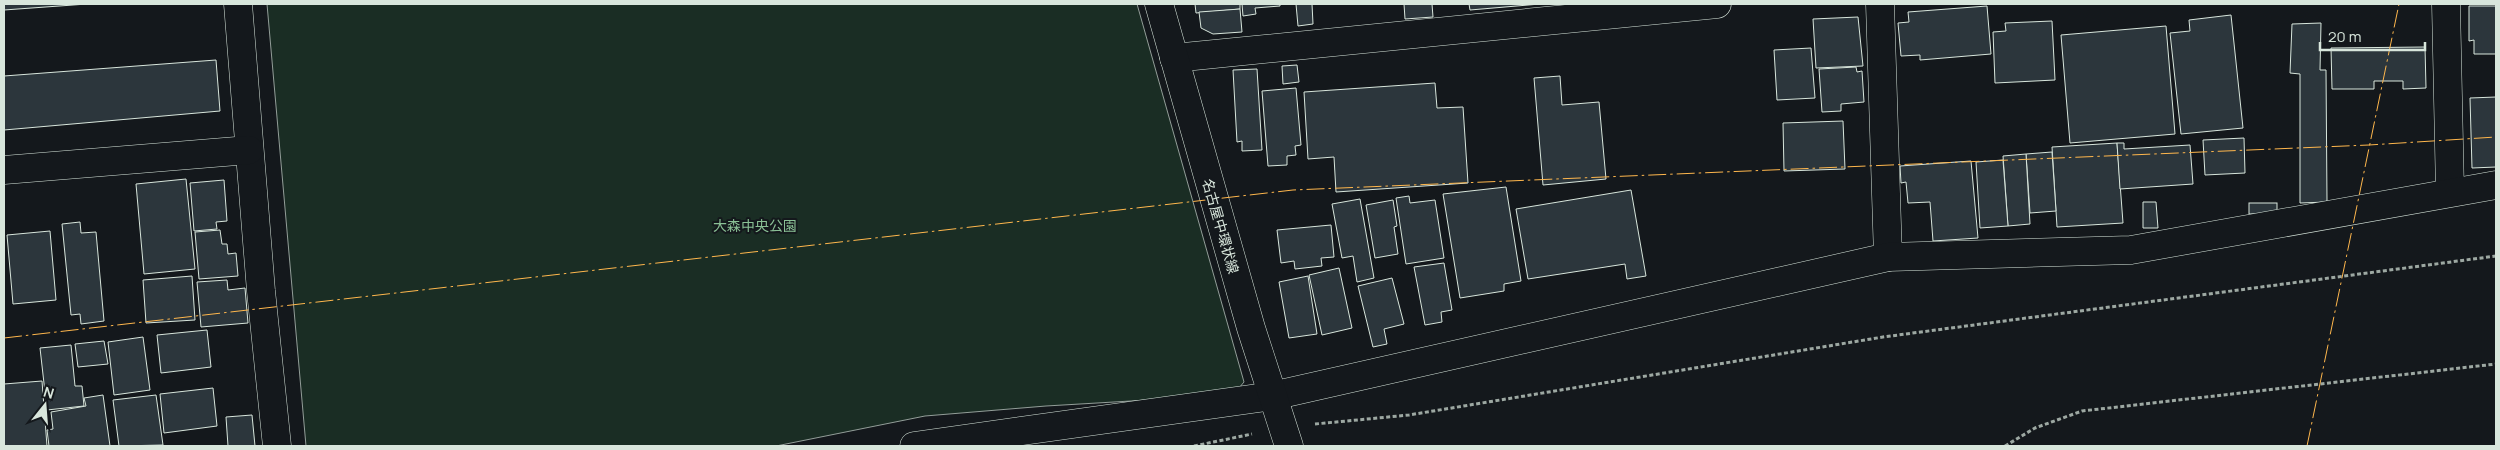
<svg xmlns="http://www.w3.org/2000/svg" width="2500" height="450" font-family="Manrope,'Noto Sans JP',sans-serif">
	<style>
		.green { fill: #1a2d24; stroke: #939e99 }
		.building { fill: #2c363c; stroke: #d8e6dc }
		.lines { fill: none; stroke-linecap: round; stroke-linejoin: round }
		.minor-casing { stroke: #d8e6dc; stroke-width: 29 }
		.primary-casing { stroke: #d8e6dc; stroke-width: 29 }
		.path { stroke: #9da8a2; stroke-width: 3; stroke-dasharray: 4 2.5; stroke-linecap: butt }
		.minor { stroke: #14181c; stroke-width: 28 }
		.primary { stroke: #14181c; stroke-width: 28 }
		.power { stroke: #ffb74d; stroke-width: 1; stroke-dasharray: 18 4 2.5 4; stroke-linecap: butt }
		.labels { text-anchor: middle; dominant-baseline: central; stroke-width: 4; stroke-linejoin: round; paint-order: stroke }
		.park-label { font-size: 14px; fill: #8ac095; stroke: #14181c }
		.street-label { font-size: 14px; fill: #d8e6dc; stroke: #14181c }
	</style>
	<rect width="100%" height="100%" fill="#14181c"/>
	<polygon class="green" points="267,4 1137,4 1244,382 1233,395 1046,406 925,416 776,446 306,446"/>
	<g class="building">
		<polygon points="4,4 87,4 4,10"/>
		<polygon points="1195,4 1240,4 1240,9 1196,13"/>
		<polygon points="1242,4 1280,4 1280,6 1255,8 1256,14 1243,16"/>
		<polygon points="1296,4 1312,4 1313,24 1298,26"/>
		<polygon points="1404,4 1432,4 1433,17 1405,19"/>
		<polygon points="1469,4 1540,4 1470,10"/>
		<polygon points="1987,6 1991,54 1920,60 1920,55 1901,56 1898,23 1909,22 1908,12"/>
		<polygon points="2469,6 2496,6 2496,54 2474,54 2474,40 2469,41"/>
		<polygon points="1240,9 1242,32 1213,34 1201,28 1199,12"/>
		<polygon points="2231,15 2243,128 2181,134 2170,33 2190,31 2189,20"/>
		<polygon points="1858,17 1863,66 1816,68 1813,19"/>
		<polygon points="2052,21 2055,80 1995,83 1993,32 2006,31 2005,23"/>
		<polygon points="2321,23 2320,70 2326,70 2327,202 2300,203 2300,74 2290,73 2292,24"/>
		<polygon points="2166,26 2175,134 2070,143 2061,35"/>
		<polygon points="2425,47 2426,88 2403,89 2403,81 2374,81 2374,89 2332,89 2331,48"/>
		<polygon points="1811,48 1815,98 1777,100 1774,50"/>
		<polygon points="216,60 220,111 4,130 4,76"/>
		<polygon points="1297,65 1299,82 1283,84 1282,66"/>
		<polygon points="1856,67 1857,72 1862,71 1864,102 1841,104 1841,111 1822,112 1819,69"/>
		<polygon points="1257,69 1262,150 1242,151 1242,141 1237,142 1233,70"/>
		<polygon points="1560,76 1562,105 1599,102 1606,179 1543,185 1534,78"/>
		<polygon points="1435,83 1437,108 1463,107 1468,183 1336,192 1334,157 1308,159 1304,92"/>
		<polygon points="1296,88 1301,145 1295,146 1296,155 1287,156 1287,165 1268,166 1262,91"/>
		<polygon points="2496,97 2496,167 2472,168 2470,98"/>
		<polygon points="1843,121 1845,169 1784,171 1783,123"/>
		<polygon points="2244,138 2245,173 2205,175 2203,140"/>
		<polygon points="2117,143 2123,223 2057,227 2052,147"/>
		<polygon points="2117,143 2124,143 2124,149 2190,145 2193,184 2120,189"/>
		<polygon points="2052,152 2056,211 2030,213 2026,154"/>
		<polygon points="2026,154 2030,224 2008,226 2003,156"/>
		<polygon points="2003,160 2008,226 1980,228 1976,162"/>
		<polygon points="1971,161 1978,238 1933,241 1930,202 1908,203 1906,182 1901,183 1900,166"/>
		<polygon points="186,179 195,269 144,274 136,184"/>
		<polygon points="224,180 227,221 216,222 217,229 194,231 190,183"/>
		<polygon points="1506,187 1521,281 1504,284 1504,291 1460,298 1443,194"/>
		<polygon points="1631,190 1646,276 1627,279 1625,264 1528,279 1516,209"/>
		<polygon points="1409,196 1410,203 1435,200 1444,258 1406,264 1396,198"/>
		<polygon points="1360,199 1374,278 1357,282 1353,256 1342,258 1332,204"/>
		<polygon points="1393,200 1397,226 1394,227 1398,254 1375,258 1366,205"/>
		<polygon points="2143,202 2156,202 2158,228 2143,228"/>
		<rect x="2249" y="203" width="28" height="11"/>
		<polygon points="80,222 81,233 96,232 104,321 81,324 80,314 71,315 62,224"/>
		<polygon points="1331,225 1334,257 1321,258 1322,266 1295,269 1294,261 1281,263 1277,230"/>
		<polygon points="220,230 222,244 227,244 228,254 236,253 238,276 199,279 195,232"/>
		<polygon points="50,231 56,300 13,304 7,235"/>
		<polygon points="1444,263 1452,310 1441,312 1442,322 1425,325 1414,267"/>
		<polygon points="1339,268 1352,328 1322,335 1309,275"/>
		<polygon points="192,276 195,320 146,323 143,280"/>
		<polygon points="1308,276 1317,334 1289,338 1279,282"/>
		<polygon points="1392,278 1404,324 1384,329 1387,344 1373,347 1358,286"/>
		<polygon points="227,280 228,290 245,288 248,323 201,327 197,282"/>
		<polygon points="207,330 211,367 161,373 157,335"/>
		<polygon points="143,337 150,390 114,395 108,342"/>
		<polygon points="104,341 108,364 78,367 75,344"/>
		<polygon points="71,345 75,386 82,386 84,406 47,410 40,348"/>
		<polygon points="42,381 47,446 4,446 4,384"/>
		<polygon points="213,388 217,426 164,433 160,394"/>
		<polygon points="103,395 110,446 49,446 47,430 53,429 51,412 86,406 84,398"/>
		<polygon points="156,395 163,445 119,446 113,400"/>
		<polygon points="252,415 255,446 228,446 226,417"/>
	</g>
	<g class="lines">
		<g class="minor-casing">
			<g id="minor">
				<polyline points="238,4 261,291 277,446"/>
				<polyline points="1880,4 1888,257"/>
				<polyline points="2446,4 2450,192"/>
				<polyline points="1174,58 1717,4"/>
				<polyline points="4,170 249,150"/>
				<polyline points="914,446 1272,396 1888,257 2131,250 2496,185"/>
			</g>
		</g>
		<g class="primary-casing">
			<polyline id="primary" points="1159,4 1251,328 1289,446"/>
		</g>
		<g class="path">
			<polyline points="1315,424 1409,415 1883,337 2496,256"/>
			<polyline points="1194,446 1252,434"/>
			<polyline points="2005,446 2035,428 2082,411 2496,364"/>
		</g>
		<use href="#minor" class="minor"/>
		<use href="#primary" class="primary"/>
		<g class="power">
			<polyline points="4,338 1293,190 2369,145 2496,137"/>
			<polyline points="2307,446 2399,4"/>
		</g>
	</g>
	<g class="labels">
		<g class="park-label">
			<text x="755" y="225">大森中央公園</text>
		</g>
		<g class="street-label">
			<text transform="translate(1221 226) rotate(74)">名古屋中環状線</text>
		</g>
	</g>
	<rect width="2500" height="450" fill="none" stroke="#d8e6dc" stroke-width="10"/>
	<g transform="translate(45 405) rotate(17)" stroke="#14181c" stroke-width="4" paint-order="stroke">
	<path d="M0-4L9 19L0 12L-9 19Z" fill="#d8e6dc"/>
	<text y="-8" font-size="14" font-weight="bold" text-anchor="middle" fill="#d8e6dc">N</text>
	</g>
	<path d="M2320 42v8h105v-8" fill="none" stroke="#d8e6dc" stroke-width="2.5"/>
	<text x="2328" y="42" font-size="15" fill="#d8e6dc" stroke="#14181c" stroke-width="4" paint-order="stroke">20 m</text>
</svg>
